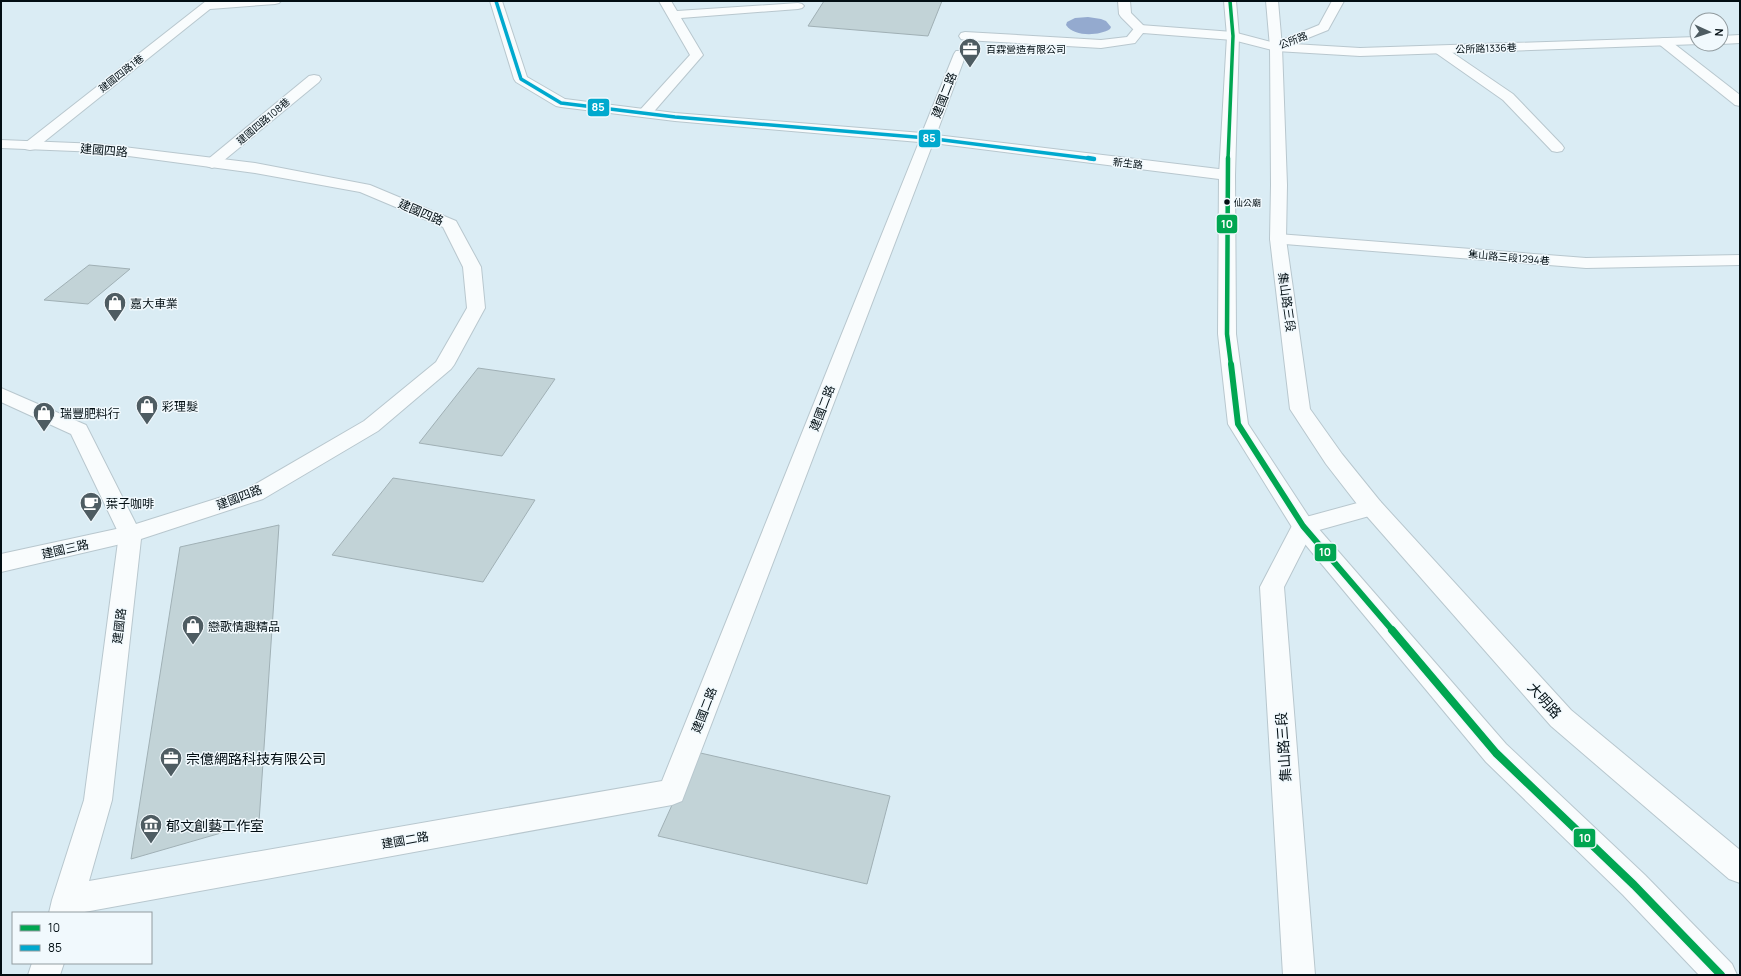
<svg xmlns="http://www.w3.org/2000/svg" width="1741" height="976" font-family="Manrope,'Noto Sans TC',sans-serif">
	<style>
		.water { fill: #94aacf }
		.building { fill: #c2d3d7; stroke: #a0b0b5 }
		.lines { fill: none; stroke-linecap: round; stroke-linejoin: round }
		.service-casing { stroke: #b8c7ce; stroke-width: 2 }
		.minor-casing { stroke: #b8c7ce; stroke-width: 2 }
		.primary-casing { stroke: #b8c7ce; stroke-width: 2 }
		.service { fill: #f9fcfd; fill-rule: evenodd }
		.minor { fill: #f9fcfd; fill-rule: evenodd }
		.primary { fill: #f9fcfd; fill-rule: evenodd }
		.bus-1-far3-casing { stroke: #f1f9fd; stroke-width: 5.5 }
		.bus-1-far2-casing { stroke: #f1f9fd; stroke-width: 7 }
		.bus-1-far1-casing { stroke: #f1f9fd; stroke-width: 9 }
		.bus-1-casing { stroke: #f1f9fd; stroke-width: 11 }
		.bus-2-far1-casing { stroke: #f1f9fd; stroke-width: 5.5 }
		.bus-2-casing { stroke: #f1f9fd; stroke-width: 7 }
		.bus-1-far3 { stroke: #00a651; stroke-width: 3.5 }
		.bus-1-far2 { stroke: #00a651; stroke-width: 4.5 }
		.bus-1-far1 { stroke: #00a651; stroke-width: 6 }
		.bus-1 { stroke: #00a651; stroke-width: 8 }
		.bus-2-far1 { stroke: #00a9ce; stroke-width: 3.5 }
		.bus-2 { stroke: #00a9ce; stroke-width: 4.5 }
		.bus-dot { fill: #020e13; stroke: #f1f9fd; stroke-width: 1.5 }
		.labels { text-anchor: middle; dominant-baseline: central; stroke-width: 3; stroke-linejoin: round; paint-order: stroke }
		.far-bus-label { font-size: 9px; fill: #020e13; stroke: #f1f9fd; text-anchor: start }
		.far-street-label { font-size: 10px; fill: #020e13; stroke: #f1f9fd }
		.far-poi-label { font-size: 10px; fill: #020e13; stroke: #f1f9fd; text-anchor: start }
		.street-label { font-size: 12px; fill: #020e13; stroke: #f1f9fd }
		.poi-label { font-size: 12px; fill: #020e13; stroke: #f1f9fd; text-anchor: start }
		.near-street-label { font-size: 14px; fill: #020e13; stroke: #f1f9fd }
		.near-poi-label { font-size: 14px; fill: #020e13; stroke: #f1f9fd; text-anchor: start }
		.line-badge { stroke: #f1f9fd; stroke-width: 1.5 }
		.badge-label { font-size: 11px; text-anchor: middle; font-weight: bold; fill: #fff }
	</style>
	<rect width="100%" height="100%" fill="#daecf4"/>
	<path class="water" d="M1088,17L1101,19L1106,21L1111,27L1110,29C1099,36 1074,37 1066,25L1067,22L1075,18Z"/>
	<g class="building">
		<polygon points="824,1 942,1 928,36 808,26"/>
		<polygon points="89,265 130,269 88,304 44,300"/>
		<polygon points="478,368 555,379 502,456 419,443"/>
		<polygon points="393,478 535,500 483,582 332,555"/>
		<polygon points="279,525 259,822 131,859 180,547"/>
		<polygon points="696,752 890,796 867,884 658,836"/>
	</g>
	<g class="lines">
		<g class="service-casing">
			<g id="service">
				<polygon points="206,1 281,1 279,3 275,4 210,9 35,149 30,150 25,149 23,146 25,143"/>
				<polygon points="659,1 671,1 677,11 798,3 802,4 804,6 802,8 798,9 681,18 703,55 650,116 645,117 640,116 638,113 640,110 690,55"/>
				<polygon points="1118,1 1130,1 1131,13 1144,26 1146,29 1144,32 1136,32 1121,17 1119,14"/>
				<polygon points="1664,38 1668,39 1740,95 1740,106 1735,105 1660,45 1658,42 1660,39"/>
				<polygon points="1440,46 1444,47 1513,94 1562,145 1564,148 1562,151 1557,152 1552,151 1503,100 1436,53 1434,50 1436,47"/>
				<polygon points="314,75 319,76 321,79 319,82 217,166 212,168 207,166 204,163 207,160 309,76"/>
				<polygon points="1278,234 1586,258 1740,255 1740,265 1586,268 1272,243 1270,239 1272,235"/>
				<polygon points="130,526 138,528 141,534 138,540 1,572 1,554"/>
			</g>
		</g>
		<g class="minor-casing">
			<g id="minor">
				<polygon points="490,1 502,1 527,77 565,99 675,113 922,133 954,54 956,51 964,51 966,54 936,135 1227,170 1232,172 1235,175 1232,178 1227,180 933,143 682,801 672,805 79,913 49,913 52,900 84,800 119,534 71,434 1,402 1,388 86,425 136,524 247,489 364,421 436,362 467,308 463,267 443,227 360,192 255,173 99,152 1,148 1,140 99,144 255,163 370,185 456,221 481,267 485,308 454,365 451,369 378,431 263,499 141,539 112,800 89,881 662,781 919,142 675,121 561,107 556,106 516,82 514,79"/>
				<polygon points="1332,1 1344,1 1328,30 1293,44 1360,48 1697,37 1697,44 1700,44 1360,56 1276,51 1233,40 1143,33 1135,43 1101,48 965,40 961,39 959,36 961,33 965,32 1101,40 1127,37 1136,26 1140,25 1233,32 1275,43 1319,25"/>
				<polygon points="1740,35 1740,43 1721,44 1721,36"/>
				<polygon points="1372,499 1380,501 1383,507 1380,513 1312,532 1284,587 1315,975 1283,975 1260,587 1295,520"/>
				<polygon points="32,963 64,963 60,975 28,975"/>
			</g>
		</g>
		<g class="primary-casing">
			<g id="primary">
				<polygon points="1224,1 1236,1 1239,36 1235,175 1236,334 1248,424 1311,520 1506,744 1645,875 1732,964 1737,975 1699,975 1623,895 1486,762 1295,532 1228,424 1218,334 1219,175 1227,36"/>
				<polygon points="1266,1 1278,1 1282,47 1287,185 1286,239 1310,409 1342,454 1380,501 1571,710 1740,850 1740,883 1729,879 1551,726 1364,513 1326,464 1290,409 1270,239 1271,185 1270,47"/>
			</g>
		</g>
		<use href="#service" class="service"/>
		<use href="#minor" class="minor"/>
		<use href="#primary" class="primary"/>
		<g class="bus-1-far3-casing">
			<polyline id="bus-1-far3" points="1228,159 1233,36 1230,1"/>
		</g>
		<g class="bus-1-far2-casing">
			<polyline id="bus-1-far2" points="1228,158 1227,334 1231,365"/>
		</g>
		<g class="bus-1-far1-casing">
			<polyline id="bus-1-far1" points="1231,364 1238,424 1303,526 1393,631"/>
		</g>
		<g class="bus-1-casing">
			<polyline id="bus-1" points="1392,630 1496,753 1634,885 1721,975"/>
		</g>
		<g class="bus-2-far1-casing">
			<polyline id="bus-2-far1" points="496,1 521,79 561,103 675,117 927,138 1094,159"/>
		</g>
		<g class="bus-2-casing">
			<polyline id="bus-2" points="1088,158 1094,159"/>
		</g>
		<use href="#bus-1-far3" class="bus-1-far3"/>
		<use href="#bus-1-far2" class="bus-1-far2"/>
		<use href="#bus-1-far1" class="bus-1-far1"/>
		<use href="#bus-1" class="bus-1"/>
		<use href="#bus-2-far1" class="bus-2-far1"/>
		<use href="#bus-2" class="bus-2"/>
	</g>
	<defs>
		<g id="office-pin" transform="scale(1.15)"><path d="M0 17L-7.5 6A9.5 9.5 0 1 1 7.5 6Z" fill="#4e5c62" stroke="#f1f9fd"/><path d="M-6-3h4V-5.5h4V-3h4V5H-6ZM-1-4.5V-3h2v-1.5ZM-6 0V1H6V0Z" fill="#fff"/></g>
		<g id="shop-pin" transform="scale(1.15)"><path d="M0 17L-7.5 6A9.5 9.5 0 1 1 7.5 6Z" fill="#4e5c62" stroke="#f1f9fd"/><path d="M-5-2.5h2.3a2.7 3.5 0 0 1 5.4 0H5L5.5 6h-11ZM-1.5-2.5h3a1.5 2.3 0 0 0-3 0Z" fill="#fff"/></g>
		<g id="cafe-pin" transform="scale(1.15)"><path d="M0 17L-7.5 6A9.5 9.5 0 1 1 7.5 6Z" fill="#4e5c62" stroke="#f1f9fd"/><path d="M-5.5-4.5H6V0H3Q3 3.5 0 3.5H-2.5Q-5.5 3.5-5.5 0ZM3-3.2v2h1.7v-2ZM-6 4.5H4V6H-6Z" fill="#fff"/></g>
		<g id="museum-pin" transform="scale(1.15)"><path d="M0 17L-7.5 6A9.5 9.5 0 1 1 7.5 6Z" fill="#4e5c62" stroke="#f1f9fd"/><path d="M0-6L6-3V-2H-6V-3ZM-5-1h2V3h-2ZM-1-1h2V3h-2ZM3-1h2V3H3ZM-6 4H6V6H-6Z" fill="#fff"/></g>
	</defs>
	<g fill-rule="evenodd">
		<use href="#office-pin" x="970" y="49"/>
		<use href="#shop-pin" x="115" y="303"/>
		<use href="#shop-pin" x="147" y="406"/>
		<use href="#shop-pin" x="44" y="413"/>
		<use href="#cafe-pin" x="91" y="503"/>
		<use href="#shop-pin" x="193" y="626"/>
		<use href="#office-pin" x="171" y="758"/>
		<use href="#museum-pin" x="151" y="825"/>
	</g>
	<circle class="bus-dot" cx="1227" cy="202" r="3.5"/>
	<g class="labels">
		<g class="far-bus-label">
			<text x="1234" y="202">仙公廟</text>
		</g>
		<g class="far-street-label">
			<text transform="translate(1293 40) rotate(-21)">公所路</text>
			<text transform="translate(1486 48) rotate(-2)">公所路1336巷</text>
			<text transform="translate(121 73) rotate(-38)">建國四路1巷</text>
			<text transform="translate(263 121) rotate(-40)">建國四路108巷</text>
			<text transform="translate(1128 163) rotate(7)">新生路</text>
			<text transform="translate(1509 257) rotate(5)">集山路三段1294巷</text>
		</g>
		<g class="far-poi-label">
			<text x="986" y="49">百霖營造有限公司</text>
		</g>
		<g class="street-label">
			<text transform="translate(944 95) rotate(-69)">建國二路</text>
			<text transform="translate(104 150) rotate(5)">建國四路</text>
			<text transform="translate(421 212) rotate(23)">建國四路</text>
			<text transform="translate(1287 302) rotate(82)">集山路三段</text>
			<text transform="translate(822 408) rotate(-69)">建國二路</text>
			<text transform="translate(239 497) rotate(-21)">建國四路</text>
			<text transform="translate(65 549) rotate(-13)">建國三路</text>
			<text transform="translate(119 626) rotate(-83)">建國路</text>
			<text transform="translate(704 710) rotate(-69)">建國二路</text>
			<text transform="translate(405 840) rotate(-10)">建國二路</text>
		</g>
		<g class="poi-label">
			<text x="130" y="303">嘉大車業</text>
			<text x="162" y="406">彩理髮</text>
			<text x="60" y="413">瑞豐肥料行</text>
			<text x="106" y="503">葉子咖啡</text>
			<text x="208" y="626">戀歌情趣精品</text>
		</g>
		<g class="near-street-label">
			<text transform="translate(1545 700) rotate(48)">大明路</text>
			<text transform="translate(1283 747) rotate(-94)">集山路三段</text>
		</g>
		<g class="near-poi-label">
			<text x="186" y="758">宗億網路科技有限公司</text>
			<text x="166" y="825">郁文創藝工作室</text>
		</g>
	</g>
	<g class="line-badge">
		<rect x="587" y="98" width="23" height="19" rx="4" fill="#00a9ce"/>
		<rect x="918" y="129" width="23" height="19" rx="4" fill="#00a9ce"/>
		<rect x="1216" y="214" width="22" height="20" rx="4" fill="#00a651"/>
		<rect x="1314" y="543" width="23" height="19" rx="4" fill="#00a651"/>
		<rect x="1573" y="828" width="23" height="20" rx="4" fill="#00a651"/>
	</g>
	<g class="badge-label">
		<text x="598" y="111">85</text>
		<text x="929" y="142">85</text>
		<text x="1227" y="228">10</text>
		<text x="1325" y="556">10</text>
		<text x="1585" y="842">10</text>
	</g>
	<rect width="1741" height="976" fill="none" stroke="#020e13" stroke-width="4"/>
	<rect x="12" y="912" width="140" height="52" fill="#f1f9fd" stroke="#919b9f"/>
	<rect x="20" y="925" width="20" height="6" fill="#00a651" stroke="#919b9f"/>
	<text x="48" y="932" font-size="12" fill="#020e13">10</text>
	<rect x="20" y="945" width="20" height="6" fill="#00a9ce" stroke="#919b9f"/>
	<text x="48" y="952" font-size="12" fill="#020e13">85</text>
	<g transform="translate(1709 32) rotate(93)"><circle r="19" fill="#f1f9fd" stroke="#919b9f"/>
	<path d="M0-3L7 15L0 10L-7 15Z" fill="#4e5c62"/>
	<text y="-6" font-size="11" font-weight="bold" text-anchor="middle" fill="#020e13">N</text>
	</g>
</svg>
